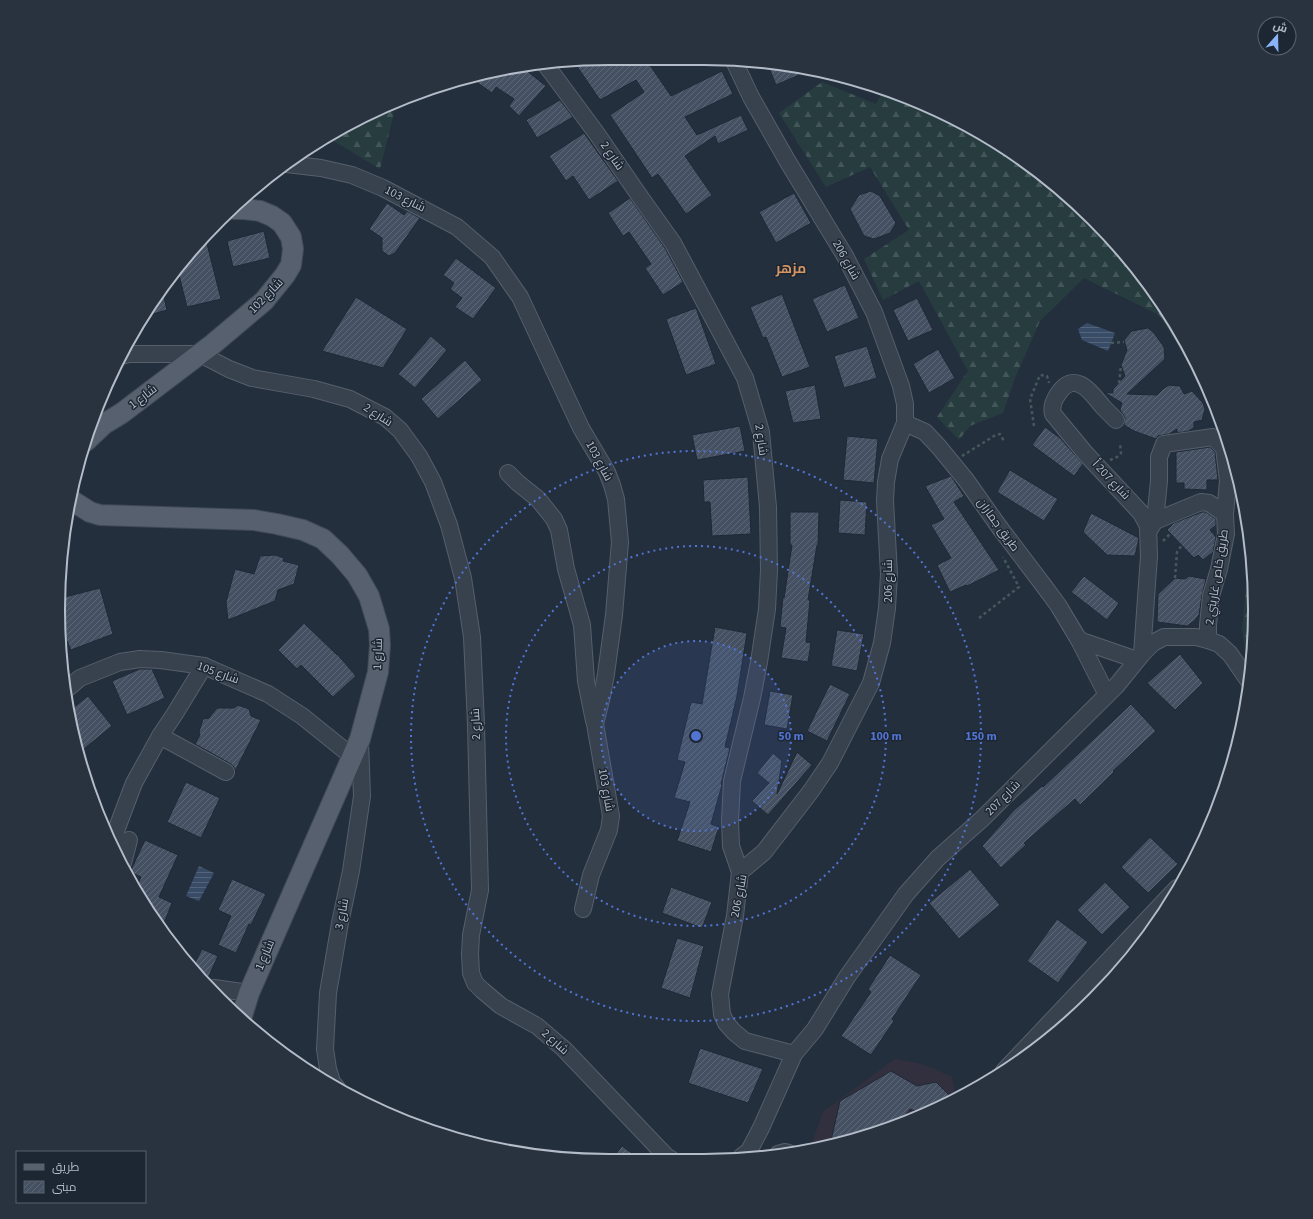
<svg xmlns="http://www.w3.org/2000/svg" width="1313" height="1219" font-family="'Source Sans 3',Cairo,sans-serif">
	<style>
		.medical { fill: #32303f }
		.forest { fill: url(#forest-firs) }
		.water { fill: url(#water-rules) }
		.building { fill: url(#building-hatch); stroke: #1f2835 }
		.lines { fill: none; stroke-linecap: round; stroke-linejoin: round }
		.minor-casing { stroke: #565f6c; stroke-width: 18 }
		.major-casing { stroke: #414a57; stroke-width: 22 }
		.path { stroke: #44595c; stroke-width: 2.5; stroke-dasharray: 3 3; stroke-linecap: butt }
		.minor { stroke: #38414e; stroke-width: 16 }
		.major { stroke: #56606e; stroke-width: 20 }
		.ring { fill: none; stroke: #5274d3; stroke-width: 2; stroke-dasharray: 2 4 }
		.labels { text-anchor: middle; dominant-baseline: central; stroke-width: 3; stroke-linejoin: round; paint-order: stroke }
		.street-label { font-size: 12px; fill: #b4bcc9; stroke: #1d2633 }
		.quarter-label { font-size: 14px; font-weight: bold; fill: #d59563; stroke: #1d2633 }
		.rim { fill: none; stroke: #b4bcc9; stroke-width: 2 }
		.centre { fill: #5274d3; stroke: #1d2633; stroke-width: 2 }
		.ring-label { font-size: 12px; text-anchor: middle; font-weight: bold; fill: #5274d3; stroke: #1d2633; stroke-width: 3; stroke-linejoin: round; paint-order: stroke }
	</style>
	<defs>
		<pattern id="forest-firs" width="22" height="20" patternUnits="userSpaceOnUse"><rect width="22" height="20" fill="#263c3f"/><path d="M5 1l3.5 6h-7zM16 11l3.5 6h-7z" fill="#435659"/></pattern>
		<pattern id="water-rules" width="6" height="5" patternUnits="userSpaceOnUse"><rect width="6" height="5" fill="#394c67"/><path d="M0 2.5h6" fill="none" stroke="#53647b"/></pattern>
		<pattern id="building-hatch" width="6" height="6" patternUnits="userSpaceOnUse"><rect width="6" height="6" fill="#455162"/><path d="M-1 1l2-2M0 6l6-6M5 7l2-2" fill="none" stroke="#5d6877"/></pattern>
	</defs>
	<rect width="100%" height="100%" fill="#242f3e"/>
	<polygon class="medical" points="895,1059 922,1064 952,1077 955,1097 914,1119 809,1151 823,1112"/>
	<g class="forest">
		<polygon points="822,82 876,104 883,90 915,100 1010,151 1094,220 1162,303 1214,402 1159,315 1084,278 1040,321 1015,378 1003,413 970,426 959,440 937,417 968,371 919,281 883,300 864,259 909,230 870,167 826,187 779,113"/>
		<polygon points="383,109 394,113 380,169 329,138 366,115"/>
		<polygon points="1240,487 1244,502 1255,610 1250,656 1245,650 1242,628 1249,558"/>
	</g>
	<g class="water">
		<polygon points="1087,323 1115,333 1108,351 1082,340 1078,329"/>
		<polygon points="199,866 214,873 199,901 186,896"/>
	</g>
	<g class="building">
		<polygon points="610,58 645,58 671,96 722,71 733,94 685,117 697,135 741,115 748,130 718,144 715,136 685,156 712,195 686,214 658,174 652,178 610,115 644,92 636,80 600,100 574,62"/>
		<polygon points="767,63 811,69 813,69 776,85"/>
		<polygon points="522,67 546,86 519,116 509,106 514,99 496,87 492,93 472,79 502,69"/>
		<polygon points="560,100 573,117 537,138 526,120"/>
		<polygon points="584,133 618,181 589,200 573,176 566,181 549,156"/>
		<polygon points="871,191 880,196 896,223 890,233 874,239 864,236 850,209 859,195"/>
		<polygon points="794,193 811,223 776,243 759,212"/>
		<polygon points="630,198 665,248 683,282 663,295 645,268 651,264 629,232 623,236 608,213"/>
		<polygon points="387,203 404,215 407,211 420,218 395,253 389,256 382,251 382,238 369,229"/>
		<polygon points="264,231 270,258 233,267 227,241"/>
		<polygon points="205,236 221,299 187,307 178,271 195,246"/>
		<polygon points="456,258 496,288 473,319 455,307 462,298 450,289 454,283 443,275"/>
		<polygon points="845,285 859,318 827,332 812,299"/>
		<polygon points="163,293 167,310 149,315 157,303"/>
		<polygon points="782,294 810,367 782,377 766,337 763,338 750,307"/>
		<polygon points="356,297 407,329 383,368 322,351"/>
		<polygon points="917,298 933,330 908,341 893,310"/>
		<polygon points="696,308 716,364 686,375 666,319"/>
		<polygon points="1148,328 1154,333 1164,347 1165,359 1127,394 1157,395 1163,389 1169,385 1180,386 1184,394 1192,391 1203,403 1205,409 1202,420 1194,422 1194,427 1189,431 1177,433 1177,429 1169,434 1158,436 1156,439 1134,431 1124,425 1125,417 1120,410 1122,403 1104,392 1113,393 1113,389 1125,376 1121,365 1127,350 1124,340 1132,331"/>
		<polygon points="431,336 447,350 415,388 398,374"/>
		<polygon points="867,346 877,378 844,388 834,356"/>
		<polygon points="938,349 955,378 929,393 913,364"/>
		<polygon points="465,360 482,380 438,419 421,399"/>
		<polygon points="815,385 821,419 793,423 785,391"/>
		<polygon points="740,426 745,451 697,460 692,435"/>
		<polygon points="1045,427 1060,438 1083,464 1074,476 1032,445"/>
		<polygon points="847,436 878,439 874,483 843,480"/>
		<polygon points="1210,447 1215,452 1218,480 1207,480 1207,490 1184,489 1184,483 1176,483 1176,452"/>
		<polygon points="1010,470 1058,499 1044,521 997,492"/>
		<polygon points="951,476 964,496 954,502 999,570 967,586 966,585 950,592 937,565 951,558 931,525 944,519 925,486"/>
		<polygon points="748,477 751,534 712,536 710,502 704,502 703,480"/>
		<polygon points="840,500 867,502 865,535 838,533"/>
		<polygon points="790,512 819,512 818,545 817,545 808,600 810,600 806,642 811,643 808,662 781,658 786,628 780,627 783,597 784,598 792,545 790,545"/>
		<polygon points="1202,512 1206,512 1216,519 1216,525 1210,530 1216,537 1213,552 1203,560 1198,555 1194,558 1167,530 1174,523"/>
		<polygon points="1091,513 1139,538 1135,556 1107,555 1083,532"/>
		<polygon points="275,555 284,558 283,561 299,565 294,584 278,590 275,601 228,620 226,602 235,569 254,574 260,556"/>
		<polygon points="1084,576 1119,603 1107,620 1071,592"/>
		<polygon points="1189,576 1206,579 1202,595 1199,615 1194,621 1187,626 1157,622 1158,594 1175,578 1185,579"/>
		<polygon points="100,588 113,634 71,650 63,632 61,598"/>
		<polygon points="304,623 337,655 337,654 356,676 333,697 301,665 297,669 278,650"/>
		<polygon points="715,627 747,633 737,696 725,747 730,748 721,784 722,785 711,824 719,827 711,852 677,841 690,802 674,798 685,762 677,760 691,702 702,704"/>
		<polygon points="837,630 864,634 857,671 831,666"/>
		<polygon points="1180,654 1203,683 1175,710 1147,683"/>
		<polygon points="140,669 152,669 165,698 127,715 112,681"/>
		<polygon points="830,684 850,694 827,741 807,731"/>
		<polygon points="770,691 793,695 787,729 764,725"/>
		<polygon points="88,696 112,726 79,753 68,712"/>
		<polygon points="1131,704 1156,731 1113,771 1114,772 1080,805 1075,799 1024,843 1026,845 1001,868 982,846 1014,810 1042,786 1043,787"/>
		<polygon points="238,705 249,709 251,716 261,720 235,771 234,767 231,764 195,744 200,735 199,732 203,719 209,718 217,708 234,708"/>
		<polygon points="797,752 812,765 768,815 752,801 769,783 757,773 773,753 782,761 777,794"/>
		<polygon points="186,782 220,798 201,838 167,822"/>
		<polygon points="1150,837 1178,864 1148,893 1121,867"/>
		<polygon points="145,840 178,855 159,897 172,903 162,928 151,916 136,888 141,877 130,872"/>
		<polygon points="970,869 1000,905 959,939 929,903"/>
		<polygon points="232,879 266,894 251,925 249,924 236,953 218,945 231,916 218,910"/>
		<polygon points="1105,882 1130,907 1102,935 1077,910"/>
		<polygon points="671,887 712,902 702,928 662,913"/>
		<polygon points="1057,919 1088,942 1058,983 1027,961"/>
		<polygon points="677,938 704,946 690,998 661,988"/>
		<polygon points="202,949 218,956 208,978 203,975 194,965"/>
		<polygon points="890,955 921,975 892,1019 894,1021 871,1055 841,1036 871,992 868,989"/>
		<polygon points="700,1048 763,1069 748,1103 688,1083"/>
		<polygon points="891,1071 917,1086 936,1082 953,1099 923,1114 910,1109 899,1124 830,1145 840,1101"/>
		<polygon points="622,1146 640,1159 613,1158"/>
	</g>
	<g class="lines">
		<g class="minor-casing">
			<g id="minor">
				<polyline points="733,59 751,97 788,162 845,256 874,312 901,386 905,404 905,423 890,459 886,482 885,501 889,574 887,608 882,643 871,683 830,763 811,791 764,852 740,872 735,916 720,994 722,1014 726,1023 734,1032 745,1041 794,1054"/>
				<polyline points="545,64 552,73 597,134 641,198 673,243 745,378 761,432 768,507 769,570 767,609 759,662 752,698 732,781 730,821 731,846 740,872"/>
				<polyline points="287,164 321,168 352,175 383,188 457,227 492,257 520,297 581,428 607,472 612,485 616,499 620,542 614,615 606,674 602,696 595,724 611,816 609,830 591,875 583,909"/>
				<polyline points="121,356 129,354 200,354 229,369 252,378 314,389 350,399 385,417 400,430 419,456 433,482 449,525 463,578 472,637 476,724 480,890 471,935 470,954 471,973 475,983 482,990 501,1006 537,1026 564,1049 666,1156 672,1160"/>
				<path d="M1116,420C1112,416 1107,411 1103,407C1091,392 1075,369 1058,394C1054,400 1051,407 1053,414L1086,454L1141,513L1148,526L1149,556L1142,654"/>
				<polyline points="905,423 925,432 939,447 966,480 1000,528 1044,586 1058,605 1079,640 1107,695"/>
				<polyline points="508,473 518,483 538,499 554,519 559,530 566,569 582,625 586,681 594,721"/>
				<polyline points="1155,521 1201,502 1209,503 1225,514"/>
				<polyline points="1149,530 1155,521 1159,481 1159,457 1164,444 1213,437 1224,448 1228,481 1225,514 1226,534 1219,569 1211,596 1208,625 1208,640"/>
				<polyline points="1079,640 1137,660"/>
				<polyline points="67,689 80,678 120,662 140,659 161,660 204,666 268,694 302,716 353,757"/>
				<polyline points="160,736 226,772"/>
				<polyline points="113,844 117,828 134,783 160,736 174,715 204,666"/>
				<polyline points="123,863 129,840"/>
				<polyline points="214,988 249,993"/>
				<polyline points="1004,1071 1177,888"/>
				<polyline points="337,1088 332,1082 328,1069 325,1049 328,993 340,923 351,871 362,796 360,741"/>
				<polyline points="778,1154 785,1152 789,1153"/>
				<polyline points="741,1157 749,1151 761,1128 794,1054 815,1029 847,977 906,894 938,858 982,819 1117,685 1142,654 1153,643 1164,637 1196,637 1208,640 1219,644 1230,654 1248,680"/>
			</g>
		</g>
		<g class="major-casing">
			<g id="major">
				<polyline points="86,441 104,424 122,413 213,344 264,301 285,275 291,265 293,249 291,237 282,223 272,216 260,211 244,209 234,209"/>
				<polyline points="71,500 90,512 100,515 254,520 277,524 303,530 323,539 340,555 357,575 369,596 379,629 380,645 378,672 360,739 249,993 241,1019"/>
			</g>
		</g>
		<g class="path">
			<polyline points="1111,343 1124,342"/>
			<polyline points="1119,383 1121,365"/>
			<polyline points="1034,426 1030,399 1040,375 1047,376 1049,383"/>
			<polyline points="962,456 994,436 1000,434 1004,441"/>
			<polyline points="1110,460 1117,457 1121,453 1120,443"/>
			<polyline points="1163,541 1170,534"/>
			<polyline points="1175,578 1177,552 1182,545"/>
			<polyline points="979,618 1019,587 1003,557"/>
		</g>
		<use href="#minor" class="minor"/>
		<use href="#major" class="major"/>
	</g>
	<circle cx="696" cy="736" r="95" fill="#5274d3" fill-opacity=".12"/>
	<g class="ring">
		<circle cx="696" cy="736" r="95"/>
		<circle cx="696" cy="736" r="190"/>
		<circle cx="696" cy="736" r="285"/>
	</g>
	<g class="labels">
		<g class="street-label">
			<text transform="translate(612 156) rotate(56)">شارع 2</text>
			<text transform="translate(405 199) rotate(27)">شارع 103</text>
			<text transform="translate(846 260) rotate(61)">شارع 206</text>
			<text transform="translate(266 296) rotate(-46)">شارع 102</text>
			<text transform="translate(143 397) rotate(-37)">شارع 1</text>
			<text transform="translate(378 415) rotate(33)">شارع 2</text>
			<text transform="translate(761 440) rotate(82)">شارع 2</text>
			<text transform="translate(599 461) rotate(62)">شارع 103</text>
			<text transform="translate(1111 480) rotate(47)">شارع 207 أ</text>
			<text transform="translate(998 525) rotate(54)">طريق جماران</text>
			<text transform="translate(1217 577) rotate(-81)">طريق خاص غاريني 2</text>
			<text transform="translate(888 581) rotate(-90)">شارع 206</text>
			<text transform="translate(378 654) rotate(-88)">شارع 1</text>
			<text transform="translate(218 673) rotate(20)">شارع 105</text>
			<text transform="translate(476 724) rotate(-92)">شارع 2</text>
			<text transform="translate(606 790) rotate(80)">شارع 103</text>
			<text transform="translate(1003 798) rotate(-45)">شارع 207</text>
			<text transform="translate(739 896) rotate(-79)">شارع 206</text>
			<text transform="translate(342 914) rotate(-79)">شارع 3</text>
			<text transform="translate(265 955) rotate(-67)">شارع 1</text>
			<text transform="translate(555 1042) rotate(42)">شارع 2</text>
		</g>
		<g class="quarter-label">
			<text x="791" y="269">مزهر</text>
		</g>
	</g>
	<path d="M0 0H1313V1219H0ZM609 65H704A544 544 0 0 1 1248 609V610A544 544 0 0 1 704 1154H609A544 544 0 0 1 65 610V609A544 544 0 0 1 609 65Z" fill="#29323f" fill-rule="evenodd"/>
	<path class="rim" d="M609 65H704A544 544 0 0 1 1248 609V610A544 544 0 0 1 704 1154H609A544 544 0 0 1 65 610V609A544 544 0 0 1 609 65Z"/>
	<circle cx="696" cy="736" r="6" class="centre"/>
	<g class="ring-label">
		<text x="791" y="740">50 m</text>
		<text x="886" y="740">100 m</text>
		<text x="981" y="740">150 m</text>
	</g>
	<rect x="16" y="1151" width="130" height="52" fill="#1d2633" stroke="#59626f"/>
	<rect x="24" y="1164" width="20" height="6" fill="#56606e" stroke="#59626f"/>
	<text x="52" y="1171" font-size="12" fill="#b4bcc9">طريق</text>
	<rect x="24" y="1181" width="20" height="12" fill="url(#building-hatch)" stroke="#59626f"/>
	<text x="52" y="1191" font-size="12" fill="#b4bcc9">مبنى</text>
	<g transform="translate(1277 36) rotate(20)"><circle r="19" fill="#1d2633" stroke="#59626f"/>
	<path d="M0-3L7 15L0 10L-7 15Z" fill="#8ab4f8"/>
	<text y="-6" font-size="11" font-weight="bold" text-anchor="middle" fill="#b4bcc9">ش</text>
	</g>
</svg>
